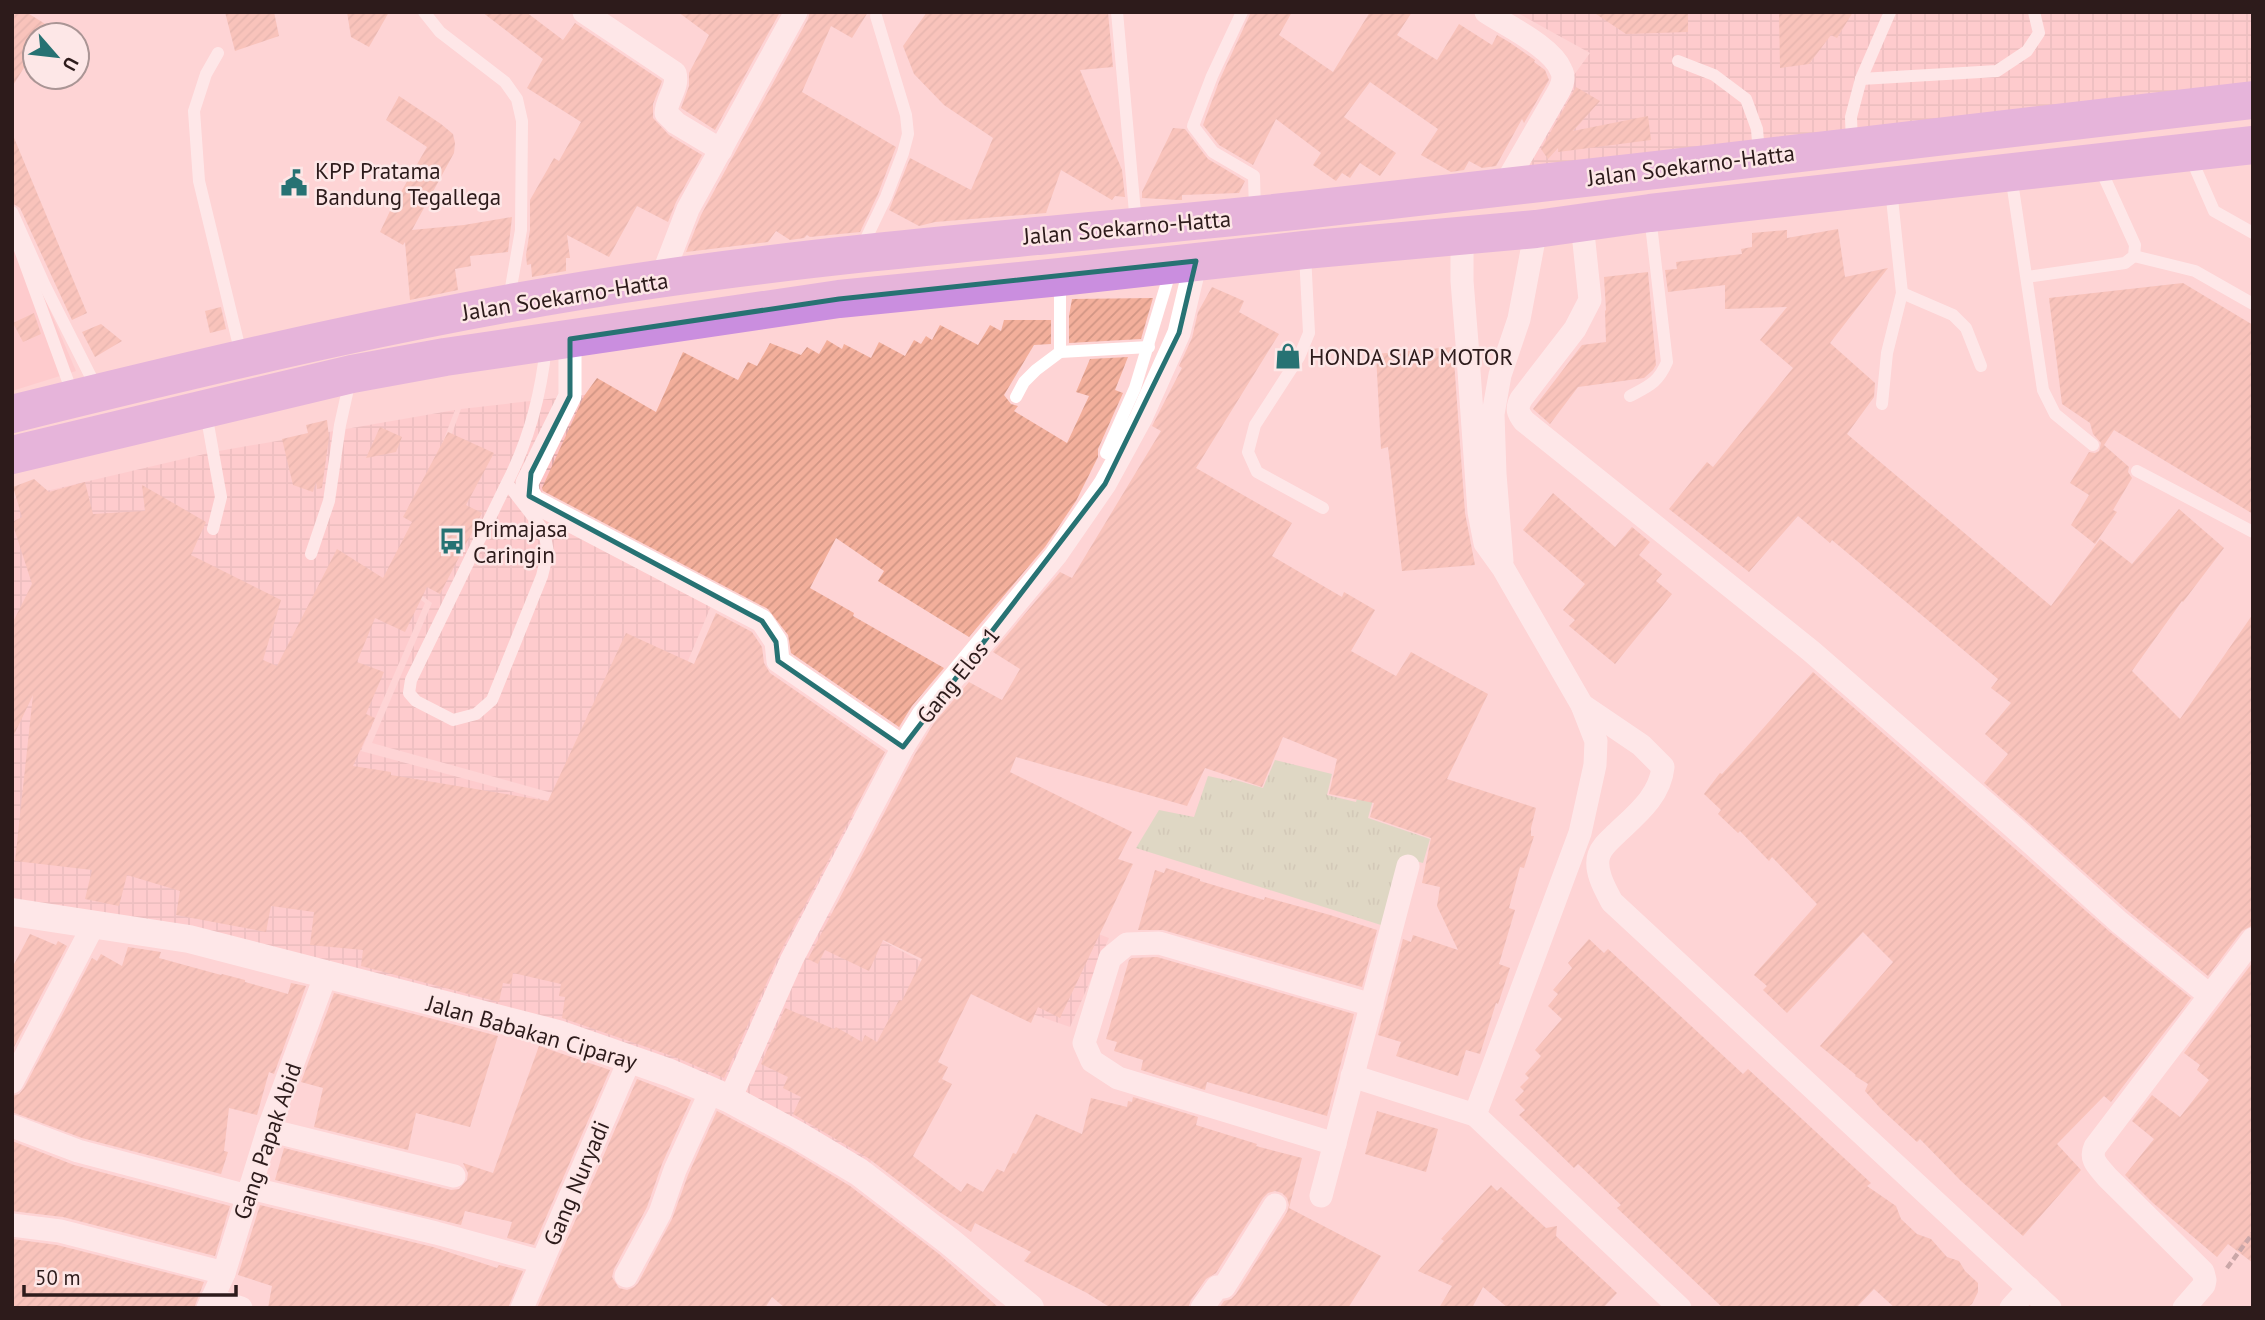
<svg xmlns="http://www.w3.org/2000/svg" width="2265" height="1320" font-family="'PT Sans',sans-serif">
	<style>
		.built { fill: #fec2c3 }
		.industrial { fill: url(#industrial-grid) }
		.grass { fill: url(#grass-tufts) }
		.building { fill: url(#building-hatch) }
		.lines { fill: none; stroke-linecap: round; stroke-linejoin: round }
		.path { stroke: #8e7171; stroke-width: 4.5; stroke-dasharray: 7 3.5; stroke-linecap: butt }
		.service { stroke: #fff; stroke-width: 12 }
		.minor { stroke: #fff; stroke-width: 23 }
		.tertiary { stroke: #fff; stroke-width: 28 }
		.trunk { stroke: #ca8edf; stroke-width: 38 }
		.marked { fill: none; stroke: #277273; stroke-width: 5; stroke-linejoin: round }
		.labels { text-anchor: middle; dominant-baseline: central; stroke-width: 5; stroke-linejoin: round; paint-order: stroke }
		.street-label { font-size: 23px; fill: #2d1b1b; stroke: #fde7e7 }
		.poi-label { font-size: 23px; fill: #2d1b1b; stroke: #fde7e7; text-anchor: start }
	</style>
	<defs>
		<pattern id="industrial-grid" width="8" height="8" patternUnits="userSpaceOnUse" patternTransform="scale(1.75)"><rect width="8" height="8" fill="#fec2c3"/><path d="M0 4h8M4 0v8" fill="none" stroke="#daa6a7"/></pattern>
		<pattern id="grass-tufts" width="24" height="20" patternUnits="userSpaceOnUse" patternTransform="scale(1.75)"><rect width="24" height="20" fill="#bbdcaf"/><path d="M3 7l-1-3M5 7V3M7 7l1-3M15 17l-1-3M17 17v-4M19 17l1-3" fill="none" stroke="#a1bc96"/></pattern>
		<pattern id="building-hatch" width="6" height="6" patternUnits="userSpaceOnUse" patternTransform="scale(1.75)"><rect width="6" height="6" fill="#f3af9b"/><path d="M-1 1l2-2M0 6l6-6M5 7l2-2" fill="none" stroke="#d19685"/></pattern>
	</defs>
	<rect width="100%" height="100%" fill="#fed4d5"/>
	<polygon class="built" points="12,222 76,371 12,391"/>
	<g class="industrial">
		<polygon points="1516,12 2253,12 2253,85 1502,174 1590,53"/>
		<polygon points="592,394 537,502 711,606 624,813 372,743 432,603 399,578 461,409"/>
		<polygon points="455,410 391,577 425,603 361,751 630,823 816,786 865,823 825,910 924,963 967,883 1109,938 1070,1027 961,989 869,1165 414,986 12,915 12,499 213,452"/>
	</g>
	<polygon class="grass" points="1275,760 1332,774 1327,795 1356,802 1364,774 1379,778 1368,818 1430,839 1423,863 1400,857 1381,925 1136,848 1159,810 1194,817 1208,776 1231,781 1232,779 1263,788"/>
	<g class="building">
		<polygon points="12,12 26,12 63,35 35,35 35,50 12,87"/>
		<polygon points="225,12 274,12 279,36 235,51"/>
		<polygon points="347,12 389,12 369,47 351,37"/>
		<polygon points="482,12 526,12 563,40 575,23 662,81 653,104 653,118 669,135 702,155 676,202 668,222 637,206 609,257 567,235 570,258 566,258 566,271 532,277 531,264 527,265 526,255 530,230 530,200 554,158 559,161 581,122 527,88 543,59"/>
		<polygon points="678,12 780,12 715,130 681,108 689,86 689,73 709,35"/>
		<polygon points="810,12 868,12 852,38 831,26 802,92 896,147 878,194 860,232 810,237 807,235 804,238 790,240 776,231 768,242 686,252 701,215 808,19"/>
		<polygon points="927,12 1108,12 1113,67 1080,70 1122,170 1125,197 1115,196 1112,200 1061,170 1046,213 935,222 919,226 889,210 910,158 971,190 993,138 944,105 914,74 903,46"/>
		<polygon points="1251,12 1292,12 1279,35 1333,72 1370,12 1412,12 1397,35 1437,60 1459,24 1492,45 1497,35 1509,42 1535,60 1534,62 1545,70 1549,80 1524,123 1522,119 1496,166 1482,168 1469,161 1464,170 1451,172 1421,155 1438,129 1370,82 1344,117 1396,153 1380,176 1360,163 1350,178 1342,173 1336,181 1313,165 1321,153 1276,119 1253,165 1219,145 1203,125 1220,79"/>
		<polygon points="1593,12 1688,12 1688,32 1626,34"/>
		<polygon points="1779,12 1853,12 1837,38 1831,35 1809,64 1780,68"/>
		<polygon points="1576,87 1600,101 1573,131 1648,116 1651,140 1558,152 1558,148 1548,159 1541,149"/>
		<polygon points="399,96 441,124 453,134 455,143 454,153 412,230 464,225 512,217 508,252 470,256 471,266 455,269 458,290 410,300 405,242 403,245 380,232 390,211 427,147 386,120"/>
		<polygon points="1173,128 1185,129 1208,159 1245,181 1239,193 1182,195 1182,200 1179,200 1142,198 1142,192"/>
		<polygon points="12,133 87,313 72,320 20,208 12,203"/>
		<polygon points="1838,229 1845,277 1888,268 1830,343 1875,383 1874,397 1847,434 2051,606 2100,539 2132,564 2179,509 2224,548 2183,602 2182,601 2132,671 2180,719 2253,614 2253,925 2242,931 2208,976 2128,911 1984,783 2008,754 1985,734 2011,703 1991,688 1998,679 1832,540 1830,543 1798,516 1749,572 1669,509 1707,462 1713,467 1793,368 1760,340 1787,307 1725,309 1725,285 1668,292 1665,270 1677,269 1676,262 1742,254 1741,249 1752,247 1752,233 1787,230 1787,238"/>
		<polygon points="1648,272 1656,365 1653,370 1644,378 1578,387 1550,424 1533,409 1582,345 1606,342 1605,311 1606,310 1604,277"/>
		<polygon points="2183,283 2253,325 2253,514 2114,430 2104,445 2129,467 2128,472 2132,478 2113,510 2117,512 2095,544 2071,525 2089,495 2070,483 2089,452 2095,453 2099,451 2101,443 2093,434 2090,423 2062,404 2049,298"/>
		<polygon points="1212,287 1244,301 1239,312 1279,334 1196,468 1292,523 1272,556 1342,597 1344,592 1375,610 1351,651 1396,676 1411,652 1488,694 1447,779 1536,808 1531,828 1531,836 1534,836 1524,868 1520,867 1509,908 1515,910 1499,964 1510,968 1498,1004 1496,1003 1480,1054 1466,1050 1458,1076 1396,1056 1401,1042 1378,1035 1403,939 1411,942 1413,935 1458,950 1437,906 1440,887 1422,883 1431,838 1370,817 1374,803 1329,794 1337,759 1283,737 1262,787 1205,768 1187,806 1016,757 1010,772 1132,832 1118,859 1133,864 1060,1018 1038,1007 1031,1023 971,994 938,1062 948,1067 942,1079 952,1084 913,1156 961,1192 967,1183 983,1192 997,1169 1004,1172 1013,1153 1016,1154 1036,1114 1082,1134 1091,1098 1127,1107 1128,1101 1132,1102 1133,1097 1198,1117 1196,1125 1257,1144 1256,1146 1302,1158 1289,1208 1381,1256 1348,1308 1219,1308 1224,1301 1231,1299 1236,1294 1287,1212 1289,1205 1287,1198 1282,1193 1275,1191 1268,1193 1263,1198 1216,1273 1206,1279 1191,1300 1188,1308 1111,1308 1087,1293 1024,1261 1031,1252 975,1223 971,1232 938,1211 868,1158 793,1114 801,1097 783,1088 788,1077 761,1064 785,1008 834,1029 836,1027 862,1042 865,1035 877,1042 899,1000 902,1001 922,959 883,940 869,971 825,950 818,964 808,959 915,754 934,723 969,682 1002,700 1020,669 993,652 1060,572 1072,578 1161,431 1152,426 1182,368 1179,366 1192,338 1198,312"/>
		<polygon points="1153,298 1141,339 1069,343 1069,316 1072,299"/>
		<polygon points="221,307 226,329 210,333 205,311"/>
		<polygon points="34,313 41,334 23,342 13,323"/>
		<polygon points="1004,320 1051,320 1051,344 1034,345 1004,395 1011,404 1018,406 1014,411 1067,443 1089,396 1076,392 1090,359 1128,357 1115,390 1123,393 1098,449 1098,457 1076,501 1045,547 969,637 878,581 884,571 836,538 810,588 854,613 853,616 944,668 912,706 899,727 791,653 788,635 768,609 543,491 542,488 584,396 597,378 656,412 683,352 738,380 748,362 757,366 770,343 801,355 807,347 819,354 827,340 842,349 844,344 871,358 879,342 905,356 914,340 921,344 926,336 932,340 940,325 978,345 990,325 1001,331"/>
		<polygon points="101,324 122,341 95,357 82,332"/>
		<polygon points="1453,347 1465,513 1475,565 1402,571 1388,447 1381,449 1376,354"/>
		<polygon points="327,420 329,437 322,488 317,489 316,482 313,492 293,485 282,439 308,433 306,425"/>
		<polygon points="380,427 402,437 396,452 366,458"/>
		<polygon points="448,432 494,453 466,505 482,513 440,594 427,587 405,632 375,618 357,662 384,672 366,714 375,718 353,766 391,772 391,775 548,801 626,633 694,664 716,613 752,632 762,647 764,663 770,673 885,752 780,953 724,1078 675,1057 562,1018 565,997 559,996 561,984 513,973 511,984 503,983 499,1002 361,966 363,950 310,945 314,912 271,906 266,932 176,915 180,891 127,875 119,906 85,899 92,870 15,861 33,695 12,739 12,624 32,584 12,522 22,517 13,487 34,479 49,492 85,482 93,514 145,511 142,485 206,522 191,555 281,600 263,660 277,666 337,549 383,578 412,522 403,517"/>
		<polygon points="1553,493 1615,547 1632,527 1650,542 1639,555 1662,574 1656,581 1672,594 1615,664 1569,626 1575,620 1563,610 1585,584 1523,530"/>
		<polygon points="1813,672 2110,932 2191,998 2111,1102 2104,1096 2057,1144 2081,1170 2023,1236 1961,1181 1920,1139 1917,1142 1880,1108 1865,1091 1868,1084 1855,1076 1856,1075 1820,1046 1893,962 1863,932 1787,1013 1763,990 1767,986 1754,975 1817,904 1772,857 1769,861 1740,831 1738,833 1718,814 1721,810 1704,794 1720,773 1722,774 1743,751"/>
		<polygon points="1166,868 1200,879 1200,881 1264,900 1265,897 1330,915 1377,930 1362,987 1163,930 1138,930 1155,870 1164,873"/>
		<polygon points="30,934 56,945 58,941 67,946 12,1051 12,968"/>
		<polygon points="1589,939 1604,953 1608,949 1743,1074 1748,1069 1871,1183 1867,1186 1896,1206 1901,1219 1917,1234 1931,1239 1947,1257 1959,1261 1965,1271 1978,1283 1978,1292 1972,1304 1966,1308 1895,1308 1874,1289 1856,1308 1723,1308 1617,1208 1621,1205 1578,1164 1574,1168 1519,1115 1525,1110 1515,1100 1524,1091 1520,1087 1529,1078 1525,1074 1541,1056 1535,1050 1562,1019 1548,1006 1558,994 1553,990 1572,968 1568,963"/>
		<polygon points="128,947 161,952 159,958 221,975 222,974 245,980 245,982 288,994 291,983 306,986 274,1074 269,1072 257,1115 229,1108 224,1151 228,1152 221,1174 82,1138 12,1112 12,1096 19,1094 24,1088 92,958 97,961 101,954 122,966"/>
		<polygon points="1157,957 1354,1014 1327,1116 1207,1082 1205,1090 1141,1070 1143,1060 1114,1051 1117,1042 1106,1039 1129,960 1132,958"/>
		<polygon points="2253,962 2253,1263 2228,1244 2217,1257 2153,1203 2125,1175 2154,1139 2132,1121 2152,1095 2180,1117 2209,1080 2197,1070 2200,1065 2184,1053"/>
		<polygon points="334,993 498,1036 470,1127 416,1113 408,1150 314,1127 323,1088 301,1082"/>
		<polygon points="539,1046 610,1070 534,1245 507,1238 512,1222 465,1211 461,1225 275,1180 284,1148 451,1190 459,1189 467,1180 468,1173 463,1163 493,1173"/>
		<polygon points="637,1079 691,1100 662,1164 647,1207 614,1269 612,1277 619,1288 627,1290 634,1287 638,1283 672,1219 688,1175 717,1111 789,1149 850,1186 939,1254 999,1308 785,1308 772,1297 765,1308 537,1308"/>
		<polygon points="1377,1111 1438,1129 1426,1172 1365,1154"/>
		<polygon points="12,1141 74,1165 230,1206 215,1256 63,1217 12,1211"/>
		<polygon points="1491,1185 1497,1191 1501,1187 1546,1228 1557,1226 1556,1236 1617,1293 1603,1308 1508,1308 1483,1287 1472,1308 1439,1308 1452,1286 1418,1271 1444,1241 1441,1239"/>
		<polygon points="260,1205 433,1247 497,1268 499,1265 523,1271 508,1308 268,1308 272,1286 238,1275"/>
		<polygon points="12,1239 57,1245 204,1282 194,1308 12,1308"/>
	</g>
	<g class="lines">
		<polyline class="path" points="2227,1268 2253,1233"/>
		<g class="service">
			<polyline points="424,12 440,32 505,82 517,99 522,121 521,230 509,299"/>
			<polyline points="1117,12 1136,224"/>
			<polyline points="1242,12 1212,76 1193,126 1213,152 1254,176 1255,211"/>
			<polyline points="218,53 206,74 194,111 199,181 241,354"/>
			<polyline points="1678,61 1714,75 1746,99 1757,129 1759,154"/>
			<polyline points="1861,79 1997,71 2027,51 2039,33 2034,12"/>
			<polyline points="1852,144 1851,117 1861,79 1890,12"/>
			<polyline points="2190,156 2214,211 2253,233"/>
			<polyline points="2011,175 2043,390 2055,414 2093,445"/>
			<polyline points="12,212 44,284 97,389"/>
			<polyline points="12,235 19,247 73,395"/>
			<polyline points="862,247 886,197 903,153 908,134 906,115 876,16"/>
			<polyline points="1305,254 1309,333 1299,357 1255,425 1248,452 1257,472 1323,508"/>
			<polyline points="2134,256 2195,271 2253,304"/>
			<polyline points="2027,277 2125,263 2134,256 2135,245 2100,168"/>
			<polyline points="1902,293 1953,315 1966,328 1981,366"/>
			<polyline points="1060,352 1060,281"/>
			<path d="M1630,396C1649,386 1658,383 1667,362L1650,216"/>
			<polyline points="1016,397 1024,382 1036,370 1060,352 1149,347"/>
			<polyline points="1882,404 1887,353 1902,293 1891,189"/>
			<polyline points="206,413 221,497 213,529"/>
			<polyline points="1106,453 1135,388 1171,269"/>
			<polyline points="2137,471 2253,532"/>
			<path d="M507,483L544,531L548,552L542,576L492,700L476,714L453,720L416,701L409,693L411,680L507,483C529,440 541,395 546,346"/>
			<polyline points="311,554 329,501 340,425 350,380"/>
		</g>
		<g class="minor">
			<path d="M584,12L675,73C679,87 667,98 666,113L676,123L721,150"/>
			<path d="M1486,12C1507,26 1552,47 1561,70C1566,79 1561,88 1556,96L1503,188"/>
			<path d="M1582,223L1590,300L1575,329L1521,399C1516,409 1518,413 1524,421L1811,651L2010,824L2119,922L2209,995"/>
			<polyline points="1462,237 1462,281 1467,343 1479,512 1485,543 1503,568 1582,705 1596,741 1595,765 1580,833 1475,1115 1680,1308"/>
			<polyline points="661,279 688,209 796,12"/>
			<polyline points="570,339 570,396 527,483 528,492 533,501 762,621 776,642 778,661 903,747"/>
			<polyline points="1502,561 1495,474 1493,414 1500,375 1519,319 1536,229"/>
			<path d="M1582,705L1641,745L1663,767C1660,796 1637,814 1617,833C1610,840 1602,846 1599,855C1594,870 1605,889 1612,902L2050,1308"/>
			<polyline points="1352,1076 1475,1115"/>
			<polyline points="12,1082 94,924"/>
			<polyline points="730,1099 792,959 903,747 923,715 1056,555 1105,484 1141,418 1179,333 1196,261"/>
			<polyline points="12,1126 78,1151 248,1196"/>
			<polyline points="268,1130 454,1176"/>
			<polyline points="1335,1144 1118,1078 1092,1061 1084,1043 1110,958 1127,944 1159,943 1372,1005"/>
			<polyline points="250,1188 436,1233 542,1262"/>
			<polyline points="1321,1196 1408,866"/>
			<polyline points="12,1225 60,1231 224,1273"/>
			<polyline points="626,1276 660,1213 675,1170 711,1091"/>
			<polyline points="212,1299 241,1308"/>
			<polyline points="208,1308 224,1273 268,1130 326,974"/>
			<polyline points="522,1308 630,1059"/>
			<polyline points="1202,1308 1217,1287 1224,1287 1275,1205"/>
			<polyline points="2011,1308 2029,1288"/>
			<path d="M2184,1308L2204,1285L2205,1280L2203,1272L2107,1177C2099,1167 2089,1160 2095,1147L2253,939"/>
		</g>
		<polyline class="tertiary" points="12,912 189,939 558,1034 670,1073 730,1099 797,1135 859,1172 949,1241 1030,1308"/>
		<g class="trunk">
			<path d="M12,414C226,361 440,310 658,279C872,248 1088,233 1303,210C1620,176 1936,135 2253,100"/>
			<polyline points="12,455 352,374 445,357 839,299 1060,277 1304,250 1536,229 1650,213 2253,145"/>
		</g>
	</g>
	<path d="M0 0H2265V1320H0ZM1196,261L1179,333L1105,484L903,747L778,661L776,642L762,621L529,496L531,473L570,396V339L839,299Z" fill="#fed4d5" fill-opacity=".55" fill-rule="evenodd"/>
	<path class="marked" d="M1196,261L1179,333L1105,484L903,747L778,661L776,642L762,621L529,496L531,473L570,396V339L839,299Z"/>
	<defs>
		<g id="civic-bare" transform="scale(2.1)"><path d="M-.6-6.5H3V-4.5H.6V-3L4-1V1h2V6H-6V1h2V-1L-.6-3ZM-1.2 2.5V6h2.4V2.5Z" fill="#277273" stroke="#fde7e7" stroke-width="2.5" paint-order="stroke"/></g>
		<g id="shop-bare" transform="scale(2.1)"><path d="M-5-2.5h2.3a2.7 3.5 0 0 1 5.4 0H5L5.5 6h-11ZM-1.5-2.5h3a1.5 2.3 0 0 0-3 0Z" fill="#277273" stroke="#fde7e7" stroke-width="2.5" paint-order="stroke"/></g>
		<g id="bus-bare" transform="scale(2.1)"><path d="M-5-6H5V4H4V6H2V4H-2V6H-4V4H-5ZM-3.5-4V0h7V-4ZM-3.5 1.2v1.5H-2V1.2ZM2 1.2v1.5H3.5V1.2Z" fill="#277273" stroke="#fde7e7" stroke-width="2.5" paint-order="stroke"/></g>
	</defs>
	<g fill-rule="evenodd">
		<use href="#civic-bare" x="294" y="183"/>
		<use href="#shop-bare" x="1288" y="356"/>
		<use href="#bus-bare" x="452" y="541"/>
	</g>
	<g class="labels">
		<g class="street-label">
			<text transform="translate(1691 165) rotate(-7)">Jalan Soekarno-Hatta</text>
			<text transform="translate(1127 227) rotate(-5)">Jalan Soekarno-Hatta</text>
			<text transform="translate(565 296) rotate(-9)">Jalan Soekarno-Hatta</text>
			<text transform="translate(958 675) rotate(-51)">Gang Elos 1</text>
			<text transform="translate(532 1032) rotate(16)">Jalan Babakan Ciparay</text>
			<text transform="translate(267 1141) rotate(-71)">Gang Papak Abid</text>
			<text transform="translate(576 1183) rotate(-67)">Gang Nuryadi</text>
		</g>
		<g class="poi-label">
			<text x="315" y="170">KPP Pratama<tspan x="315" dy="26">Bandung Tegallega</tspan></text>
			<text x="1309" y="356">HONDA SIAP MOTOR</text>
			<text x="473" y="528">Primajasa<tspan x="473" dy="26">Caringin</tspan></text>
		</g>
	</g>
	<rect width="2265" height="1320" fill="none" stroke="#2d1b1b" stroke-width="28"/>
	<g transform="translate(56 56) rotate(118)"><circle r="33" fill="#fde7e7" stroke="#aa9595" stroke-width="2"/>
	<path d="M0-5L12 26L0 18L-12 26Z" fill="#277273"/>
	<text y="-10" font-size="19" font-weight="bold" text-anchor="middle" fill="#2d1b1b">U</text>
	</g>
	<path d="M24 1285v10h212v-10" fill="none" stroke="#2d1b1b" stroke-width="3.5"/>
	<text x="35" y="1285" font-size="21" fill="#2d1b1b" stroke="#fde7e7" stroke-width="5" paint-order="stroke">50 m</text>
</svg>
